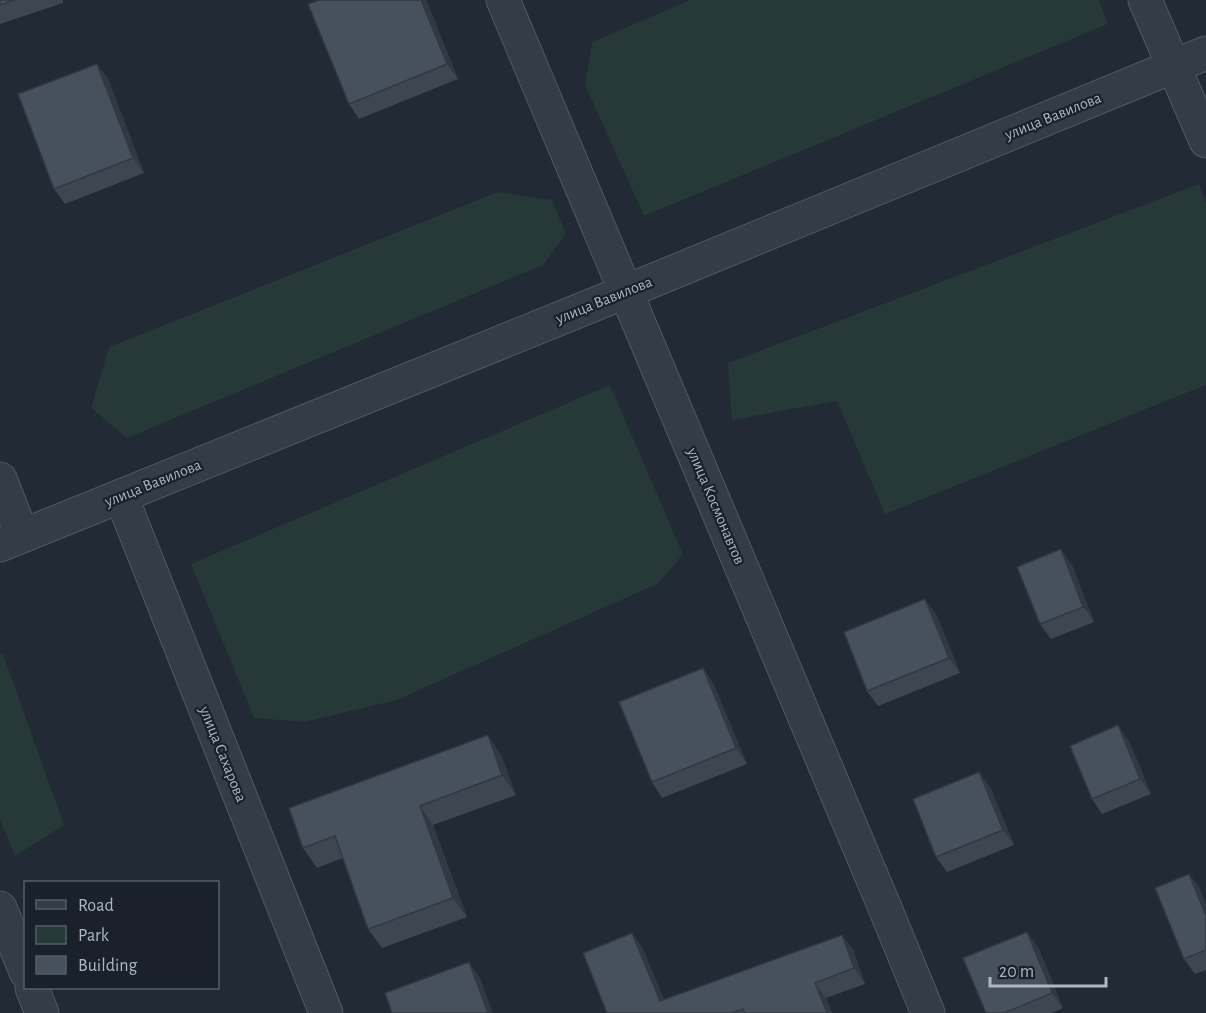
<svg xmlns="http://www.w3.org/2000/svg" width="1206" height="1013" font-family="'Alegreya Sans',sans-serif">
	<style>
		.green { fill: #263838 }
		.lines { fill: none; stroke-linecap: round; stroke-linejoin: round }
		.minor-casing { stroke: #515963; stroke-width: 35 }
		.minor { stroke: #343c45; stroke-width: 33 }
		.wall { fill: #3d4651 }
		.shaded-wall { fill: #323942 }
		.building { fill: #47515e; stroke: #323942; stroke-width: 1.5 }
		.labels { text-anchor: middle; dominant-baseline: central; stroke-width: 4.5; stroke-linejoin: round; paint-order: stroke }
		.street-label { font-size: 16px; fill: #aeb6c2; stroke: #1a212a }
	</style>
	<rect width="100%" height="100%" fill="#212a35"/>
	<g class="green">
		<polygon points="690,0 1099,0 1108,24 644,216 585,85 592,42"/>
		<polygon points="1199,184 1206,203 1206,385 885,514 837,401 732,420 728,363"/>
		<polygon points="498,192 552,200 566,234 543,265 127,438 91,408 109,347"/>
		<polygon points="610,385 683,554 659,583 397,700 304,722 254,718 191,564"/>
		<polygon points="3,654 64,825 15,856 0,820 0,655"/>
	</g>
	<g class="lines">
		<g class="minor-casing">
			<g id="minor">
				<polyline points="503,0 885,908 928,1013"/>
				<polyline points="1145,0 1206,141"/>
				<polyline points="0,479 22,535"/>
				<polyline points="121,496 326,1013"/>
				<polyline points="0,545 625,292 1206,53"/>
				<polyline points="0,908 26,972"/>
				<polyline points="32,988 42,1013"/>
			</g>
		</g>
		<use href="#minor" class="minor"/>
	</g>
	<g class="wall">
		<polygon points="0,0 63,0 63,3 0,24"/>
		<polygon points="319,0 426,0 458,79 359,119 349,104"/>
		<polygon points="97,64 108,79 144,173 65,204 54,189"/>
		<polygon points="1072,565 1094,622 1051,639 1040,624"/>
		<polygon points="936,614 960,673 878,706 867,691"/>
		<polygon points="703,668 713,683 747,764 662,798 652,782"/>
		<polygon points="1129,741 1151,794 1102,814 1092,799"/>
		<polygon points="501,755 516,795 433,825 467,917 382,948 368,929 343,858 317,868 303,848"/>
		<polygon points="990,787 1014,845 947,872 936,857"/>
		<polygon points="1189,874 1200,889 1206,905 1206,970 1195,974 1184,959"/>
		<polygon points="632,933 643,949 664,1000 842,935 853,950 865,984 826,998 832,1013 607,1013"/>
		<polygon points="1038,947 1063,1008 1052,1013 986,1013"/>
	</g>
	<g class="shaded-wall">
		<polygon points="421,0 426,0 458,79 447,64"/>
		<polygon points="97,64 108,79 144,173 133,158"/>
		<polygon points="1061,549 1072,565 1094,622 1083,607"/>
		<polygon points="925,599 936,614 960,673 949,658"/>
		<polygon points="703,668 713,683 747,764 736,748"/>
		<polygon points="1118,725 1129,741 1151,794 1140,779"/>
		<polygon points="488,735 501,755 516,795 502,775"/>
		<polygon points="979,772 990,787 1014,845 1003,830"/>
		<polygon points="420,806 433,825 467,917 453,898"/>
		<polygon points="1189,874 1200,889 1206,905 1206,916"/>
		<polygon points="1027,932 1038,947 1063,1008 1052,993"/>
		<polygon points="632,933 643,949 669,1013 660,1001"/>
		<polygon points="842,935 853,950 865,984 854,968"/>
		<polygon points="469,962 480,978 493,1013 488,1013"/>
		<polygon points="815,983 826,998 832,1013 827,1013"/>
	</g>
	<g class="building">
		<polygon points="0,0 14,0 0,5"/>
		<polygon points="319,0 421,0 447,64 349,104 308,4"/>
		<polygon points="97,64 133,158 54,189 18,94"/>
		<polygon points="1061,549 1083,607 1040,624 1017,567"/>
		<polygon points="925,599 949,658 867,691 844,632"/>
		<polygon points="703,668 736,748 652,782 619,702"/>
		<polygon points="1118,725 1140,779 1092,799 1070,746"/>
		<polygon points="488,735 502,775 420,806 453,898 368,929 335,836 303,848 289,808"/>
		<polygon points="979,772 1003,830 936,857 913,799"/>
		<polygon points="1189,874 1206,916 1206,950 1184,959 1155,888"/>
		<polygon points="1027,932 1052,993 1004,1013 986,1013 963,958"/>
		<polygon points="632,933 660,1001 842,935 854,968 815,983 827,1013 745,1013 743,1009 732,1013 607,1013 583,953"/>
		<polygon points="469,962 488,1013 392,1013 385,993"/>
	</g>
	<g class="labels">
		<g class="street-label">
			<text transform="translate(1053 116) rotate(-22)">улица Вавилова</text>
			<text transform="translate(604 300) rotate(-22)">улица Вавилова</text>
			<text transform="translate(153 483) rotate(-22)">улица Вавилова</text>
			<text transform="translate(716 506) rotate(67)">улица Космонавтов</text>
			<text transform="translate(223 754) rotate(68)">улица Сахарова</text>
		</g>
	</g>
	<rect x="24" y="881" width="195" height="108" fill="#1a212a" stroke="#555d67" stroke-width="1.5"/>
	<rect x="36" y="900" width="30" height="9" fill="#343c45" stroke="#555d67" stroke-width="1.5"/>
	<text x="78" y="911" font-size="18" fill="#aeb6c2">Road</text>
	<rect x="36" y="926" width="30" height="18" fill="#263838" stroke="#555d67" stroke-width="1.5"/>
	<text x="78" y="941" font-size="18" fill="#aeb6c2">Park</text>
	<rect x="36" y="956" width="30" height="18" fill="#47515e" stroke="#555d67" stroke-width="1.5"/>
	<text x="78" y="971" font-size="18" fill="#aeb6c2">Building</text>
	<path d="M990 977v9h116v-9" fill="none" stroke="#aeb6c2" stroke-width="3"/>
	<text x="999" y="977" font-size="18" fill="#aeb6c2" stroke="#1a212a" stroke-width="4.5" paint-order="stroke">20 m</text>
</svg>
